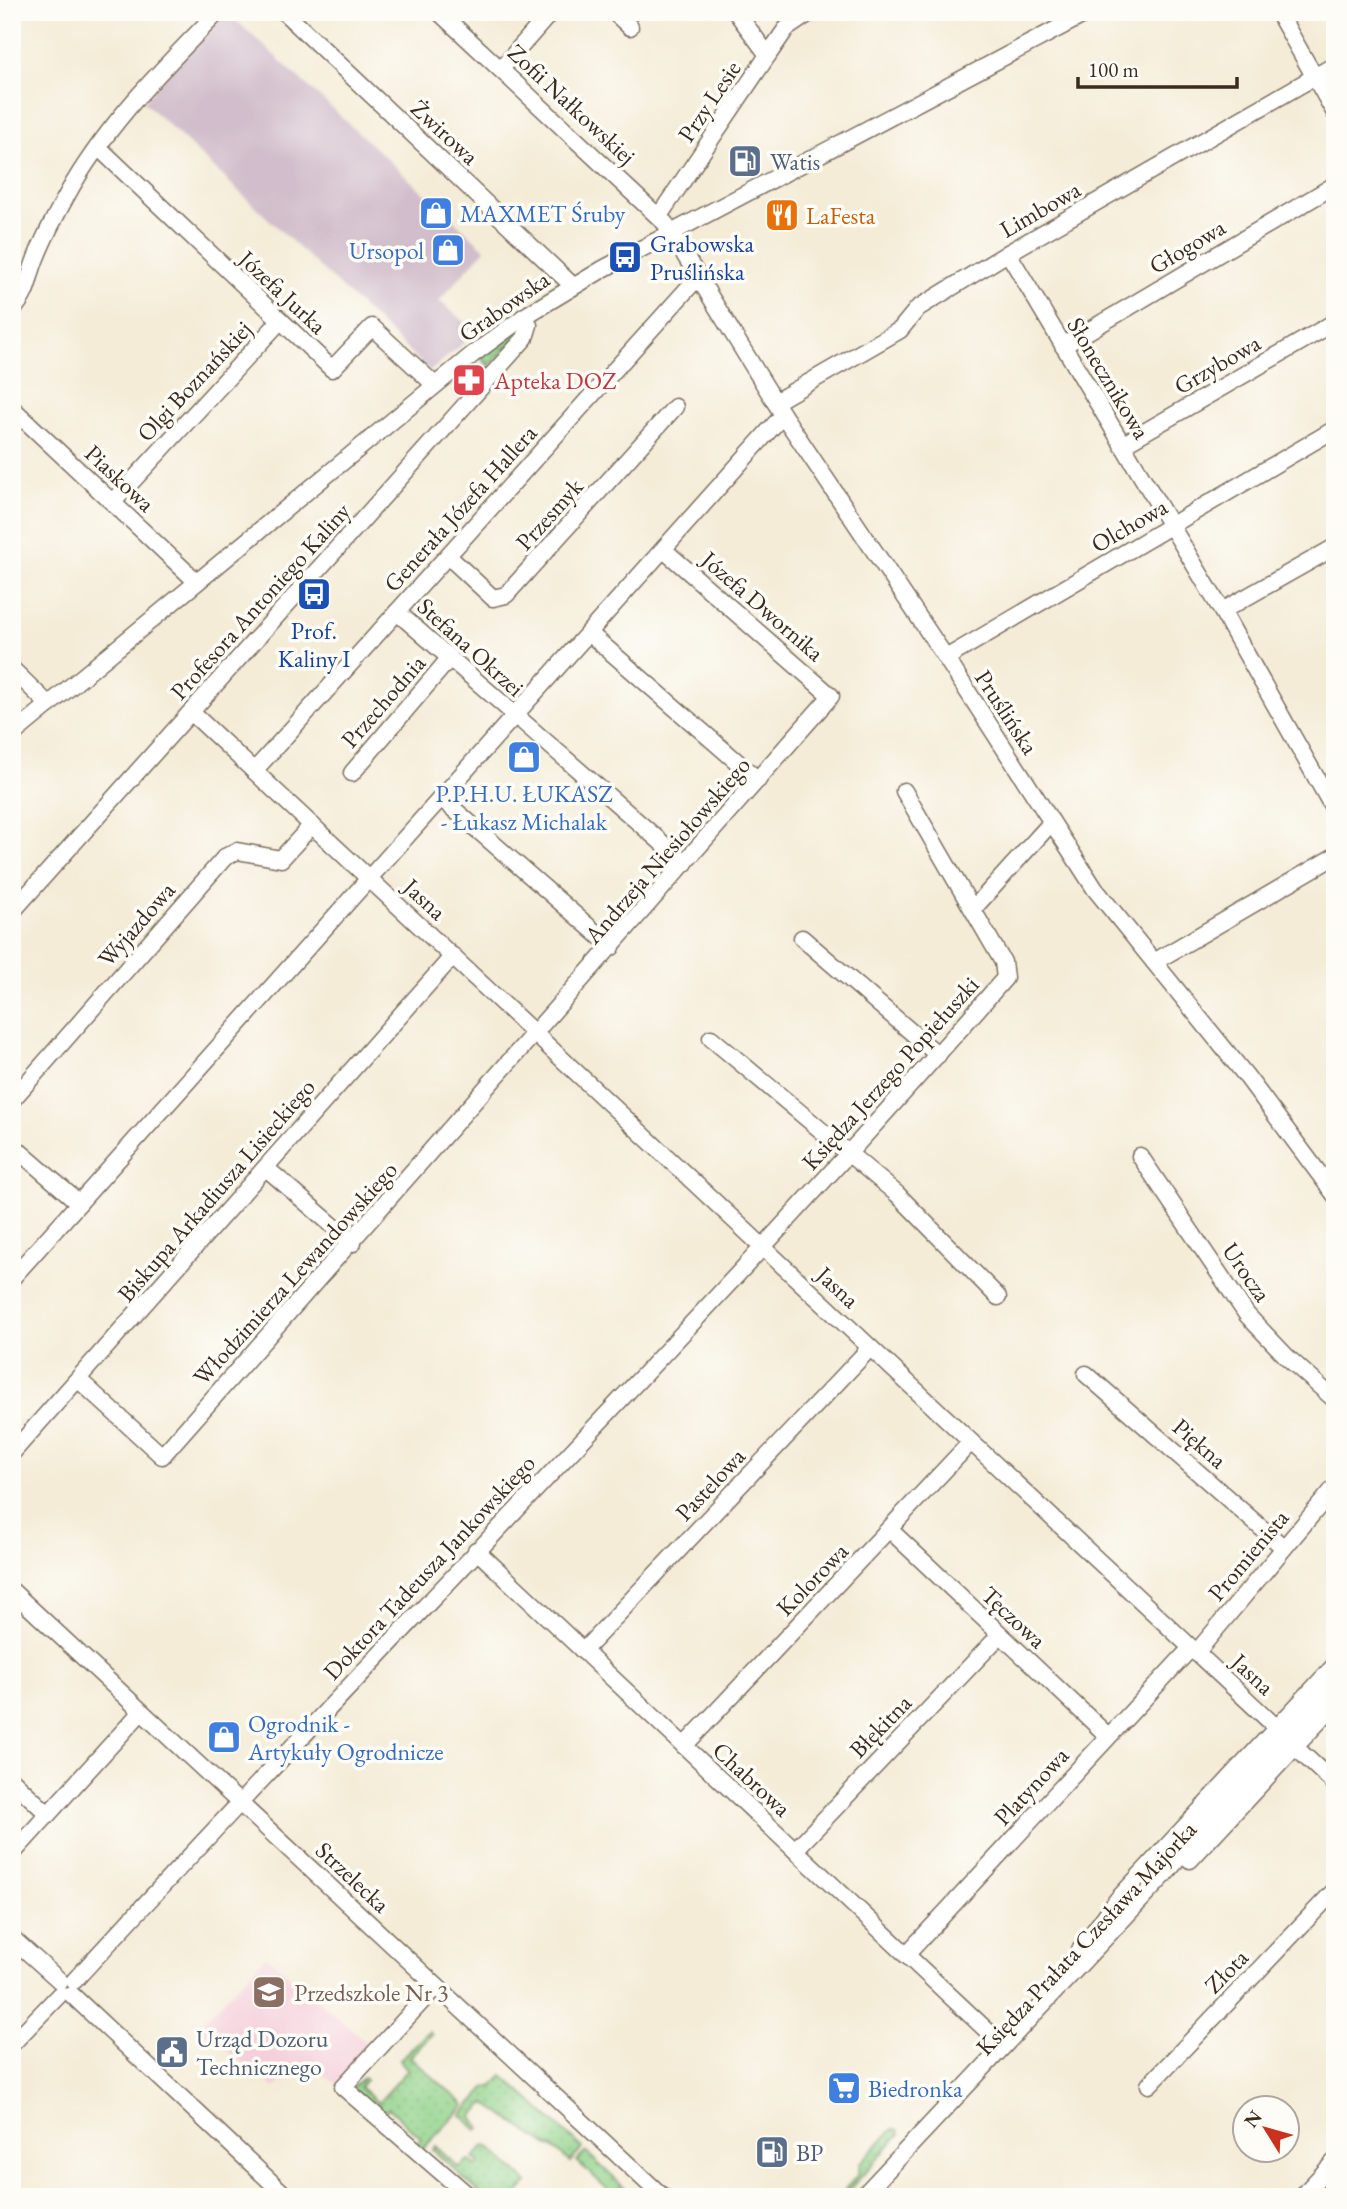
<svg xmlns="http://www.w3.org/2000/svg" width="1347" height="2209" font-family="'EB Garamond',serif">
	<style>
		.built { fill: #f5cfda }
		.industrial { fill: #d1bdcb }
		.grass { fill: url(#grass-dots); stroke: #667e54; stroke-width: 2 }
		.lines { fill: none; stroke-linecap: round; stroke-linejoin: round }
		.minor-casing { stroke: #7c6e5f; stroke-width: 19 }
		.minor { stroke: #fff; stroke-width: 16 }
		.labels { text-anchor: middle; dominant-baseline: central; stroke-width: 7; stroke-linejoin: round; paint-order: stroke }
		.street-label { font-size: 24px; fill: #3b2a1e; stroke: #fdfcf7 }
		.service-label { font-size: 24px; fill: #4e5e75; stroke: #fdfcf7; text-anchor: start }
		.shop-label { font-size: 24px; fill: #366cbe; stroke: #fdfcf7; text-anchor: start }
		.food-label { font-size: 24px; fill: #c56008; stroke: #fdfcf7; text-anchor: start }
		.transit-label { font-size: 24px; fill: #164399; stroke: #fdfcf7; text-anchor: start }
		.health-label { font-size: 24px; fill: #be3a42; stroke: #fdfcf7; text-anchor: start }
		.education-label { font-size: 24px; fill: #785e54; stroke: #fdfcf7; text-anchor: start }
	</style>
	<defs>
		<pattern id="grass-dots" width="8" height="8" patternUnits="userSpaceOnUse" patternTransform="scale(1.75)"><rect width="8" height="8" fill="#91d28a"/><path d="M2 2h.1M6 6h.1" fill="none" stroke="#7eb477" stroke-width="1.8" stroke-linecap="round"/></pattern>
	</defs>
	<rect width="100%" height="100%" fill="#fdfcf7"/>
	<filter id="ink" filterUnits="userSpaceOnUse"><feTurbulence type="fractalNoise" baseFrequency=".0143" numOctaves="2"/><feDisplacementMap in="SourceGraphic" scale="14" xChannelSelector="R" yChannelSelector="G"/><feConvolveMatrix kernelMatrix="1 2 1 2 8 2 1 2 1" color-interpolation-filters="sRGB"/></filter>
	<filter id="wash" filterUnits="userSpaceOnUse"><feTurbulence type="fractalNoise" baseFrequency=".00686" numOctaves="4" result="noise"/><feDisplacementMap in="SourceGraphic" scale="28" xChannelSelector="R" yChannelSelector="G"/><feGaussianBlur stdDeviation="1.57" result="paint"/><feColorMatrix in="noise" values="0 0 0 0 0 0 0 0 0 0 0 0 0 0 0 0 0 1.4 0 .05"/><feComposite in="paint" operator="in"/></filter>
	<g filter="url(#wash)">
		<rect width="100%" height="100%" fill="#f4ecd7"/>
		<polygon class="built" points="266,1956 377,2051 343,2087 314,2071 305,2080 289,2074 275,2088 198,2027"/>
		<polygon class="industrial" points="227,12 485,249 439,301 477,332 430,371 144,102 176,62"/>
		<g class="grass">
			<polygon points="519,329 522,332 489,366 482,359 483,354"/>
			<polygon points="429,2031 432,2034 410,2057 465,2105 421,2151 415,2146 421,2138 389,2108 382,2115 352,2088 363,2078 366,2080 360,2087 378,2103 408,2070 400,2060"/>
			<polygon points="503,2076 583,2148 570,2162 552,2146 550,2147 485,2103 472,2117 480,2128 477,2130 461,2115 487,2087 492,2087"/>
			<polygon points="893,2129 899,2130 900,2134 847,2192 845,2189 858,2175 860,2163"/>
			<polygon points="484,2146 489,2147 528,2183 514,2197 484,2197 433,2150 436,2147 459,2168 468,2160 477,2166 479,2163 474,2158"/>
			<polygon points="586,2152 634,2197 616,2197 577,2161"/>
		</g>
	</g>
	<g filter="url(#ink)">
		<g class="lines">
			<g class="minor-casing">
				<g id="minor">
					<polyline points="284,12 573,286"/>
					<polyline points="439,12 665,223 783,415 946,658 1095,889 1247,1077 1335,1195"/>
					<polyline points="614,12 630,27"/>
					<polyline points="1278,12 1335,113"/>
					<polyline points="768,55 786,29 811,12"/>
					<polyline points="501,69 551,12"/>
					<polyline points="98,147 332,369 372,327 435,385"/>
					<polyline points="659,216 768,55 736,12"/>
					<polyline points="1008,253 1222,611 1335,547"/>
					<path d="M12,311C30,291 27,280 36,258C46,232 59,209 72,186C111,120 165,66 218,12"/>
					<polyline points="1063,346 1335,185"/>
					<polyline points="775,402 900,330 918,308 1008,253 1335,65"/>
					<polyline points="12,408 197,582"/>
					<polyline points="1122,445 1335,322"/>
					<polyline points="113,502 280,321"/>
					<polyline points="448,556 493,598 506,595 675,407"/>
					<polyline points="1222,611 1335,811"/>
					<polyline points="397,612 685,863"/>
					<polyline points="589,633 758,780"/>
					<polyline points="946,658 1335,429"/>
					<polyline points="12,669 49,705"/>
					<polyline points="191,712 1277,1728"/>
					<polyline points="12,735 472,355 525,316 603,269 1089,12"/>
					<polyline points="254,771 699,276"/>
					<polyline points="352,773 449,659"/>
					<polyline points="442,799 612,947"/>
					<polyline points="973,909 1051,823"/>
					<polyline points="12,912 525,338 529,325 525,316"/>
					<polyline points="802,938 938,1055"/>
					<polyline points="1154,962 1335,856"/>
					<polyline points="711,1038 897,1194 998,1297"/>
					<polyline points="12,1100 225,857 237,851 281,859 312,825"/>
					<polyline points="12,1145 79,1203"/>
					<polyline points="1140,1156 1247,1315 1287,1357 1335,1400"/>
					<polyline points="266,1168 353,1243"/>
					<polyline points="12,1278 783,415"/>
					<polyline points="1086,1374 1283,1547"/>
					<polyline points="79,1380 162,1456 831,696 664,550"/>
					<polyline points="12,1453 453,956"/>
					<polyline points="890,1530 1108,1736"/>
					<polyline points="476,1550 997,2040"/>
					<polyline points="12,1591 663,2197"/>
					<polyline points="583,1651 870,1348"/>
					<polyline points="1196,1653 1335,1487"/>
					<polyline points="684,1746 971,1442"/>
					<polyline points="1295,1747 1335,1784"/>
					<polyline points="12,1780 48,1814"/>
					<polyline points="795,1850 1000,1635"/>
					<polyline points="12,1854 140,1713"/>
					<polyline points="1190,1860 1335,1704"/>
					<polyline points="12,1938 60,1981"/>
					<polyline points="1078,1953 1117,1900 1335,1665"/>
					<polyline points="906,1955 1191,1648"/>
					<path d="M74,1981C383,1645 705,1321 1005,978L1003,962L904,791"/>
					<polyline points="436,1986 343,2087 470,2197"/>
					<polyline points="72,1995 287,2197"/>
					<polyline points="12,2044 60,1994"/>
					<polyline points="1149,2085 1335,1890"/>
					<polyline points="862,2197 1169,1870 1207,1823 1335,1685"/>
					<polyline points="1301,2197 1335,2161"/>
				</g>
			</g>
			<use href="#minor" class="minor"/>
		</g>
	</g>
	<defs>
		<g id="fuel-square" transform="scale(1.75)"><rect x="-9" y="-9" width="18" height="18" rx="4" fill="#5c6f8a" stroke="#fdfcf7"/><path d="M-5.5-6h7V0h2V4h1.3V-2.5L3-4.5l.8-.8L6-3V5H2.5V1h-1V6h-7ZM-4.2-4.7v3.2H.2V-4.7Z" fill="#fff"/></g>
		<g id="shop-square" transform="scale(1.75)"><rect x="-9" y="-9" width="18" height="18" rx="4" fill="#3f7fe0" stroke="#fdfcf7"/><path d="M-5-2.5h2.3a2.7 3.5 0 0 1 5.4 0H5L5.5 6h-11ZM-1.5-2.5h3a1.5 2.3 0 0 0-3 0Z" fill="#fff"/></g>
		<g id="restaurant-square" transform="scale(1.75)"><rect x="-9" y="-9" width="18" height="18" rx="4" fill="#e8710a" stroke="#fdfcf7"/><path d="M-5-6h1v4h1v-4h1v4h1v-4h1v5L-1.5 .5V6h-2V.5L-5-1ZM5-6V6H3V1.5H1.5Q1.5-4 5-6Z" fill="#fff"/></g>
		<g id="bus-square" transform="scale(1.75)"><rect x="-9" y="-9" width="18" height="18" rx="4" fill="#1a4fb4" stroke="#fdfcf7"/><path d="M-5-6H5V4H4V6H2V4H-2V6H-4V4H-5ZM-3.5-4V0h7V-4ZM-3.5 1.2v1.5H-2V1.2ZM2 1.2v1.5H3.5V1.2Z" fill="#fff"/></g>
		<g id="pharmacy-square" transform="scale(1.75)"><rect x="-9" y="-9" width="18" height="18" rx="4" fill="#e0444e" stroke="#fdfcf7"/><path d="M-2-6h4v4h4v4h-4v4h-4v-4h-4v-4h4Z" fill="#fff"/></g>
		<g id="school-square" transform="scale(1.75)"><rect x="-9" y="-9" width="18" height="18" rx="4" fill="#8d6e63" stroke="#fdfcf7"/><path d="M0-5L7-2L0 1L-7-2ZM-4 1L0 2.5L4 1V4Q0 6-4 4Z" fill="#fff"/></g>
		<g id="civic-square" transform="scale(1.75)"><rect x="-9" y="-9" width="18" height="18" rx="4" fill="#5c6f8a" stroke="#fdfcf7"/><path d="M-.6-6.5H3V-4.5H.6V-3L4-1V1h2V6H-6V1h2V-1L-.6-3ZM-1.2 2.5V6h2.4V2.5Z" fill="#fff"/></g>
		<g id="supermarket-square" transform="scale(1.75)"><rect x="-9" y="-9" width="18" height="18" rx="4" fill="#3f7fe0" stroke="#fdfcf7"/><path d="M-6-5.5h2.5l.6 2H6L4.5 2H-2.5L-4.4-4H-6ZM-1.5 3.2a1.3 1.3 0 1 0 .1 0ZM3 3.2a1.3 1.3 0 1 0 .1 0Z" fill="#fff"/></g>
	</defs>
	<g fill-rule="evenodd">
		<use href="#fuel-square" x="745" y="161"/>
		<use href="#shop-square" x="436" y="213"/>
		<use href="#restaurant-square" x="782" y="215"/>
		<use href="#shop-square" x="448" y="250"/>
		<use href="#bus-square" x="625" y="257"/>
		<use href="#pharmacy-square" x="469" y="380"/>
		<use href="#bus-square" x="314" y="594"/>
		<use href="#shop-square" x="524" y="757"/>
		<use href="#shop-square" x="224" y="1737"/>
		<use href="#school-square" x="269" y="1992"/>
		<use href="#civic-square" x="172" y="2052"/>
		<use href="#supermarket-square" x="844" y="2088"/>
		<use href="#fuel-square" x="772" y="2152"/>
	</g>
	<g class="labels">
		<g class="street-label">
			<text transform="translate(709 101) rotate(-56)">Przy Lesie</text>
			<text transform="translate(572 104) rotate(43)">Zofii Nałkowskiej</text>
			<text transform="translate(445 132) rotate(43)">Żwirowa</text>
			<text transform="translate(1040 209) rotate(-30)">Limbowa</text>
			<text transform="translate(1187 246) rotate(-31)">Głogowa</text>
			<text transform="translate(283 292) rotate(43)">Józefa Jurka</text>
			<text transform="translate(504 306) rotate(-35)">Grabowska</text>
			<text transform="translate(1217 364) rotate(-30)">Grzybowa</text>
			<text transform="translate(1109 378) rotate(59)">Słonecznikowa</text>
			<text transform="translate(194 381) rotate(-47)">Olgi Boznańskiej</text>
			<text transform="translate(120 478) rotate(43)">Piaskowa</text>
			<text transform="translate(460 508) rotate(-48)">Generała Józefa Hallera</text>
			<text transform="translate(549 514) rotate(-48)">Przesmyk</text>
			<text transform="translate(1129 525) rotate(-30)">Olchowa</text>
			<text transform="translate(260 601) rotate(-48)">Profesora Antoniego Kaliny</text>
			<text transform="translate(763 606) rotate(41)">Józefa Dwornika</text>
			<text transform="translate(471 647) rotate(42)">Stefana Okrzei</text>
			<text transform="translate(383 701) rotate(-49)">Przechodnia</text>
			<text transform="translate(1007 712) rotate(57)">Pruślińska</text>
			<text transform="translate(667 850) rotate(-49)">Andrzeja Niesiołowskiego</text>
			<text transform="translate(425 899) rotate(43)">Jasna</text>
			<text transform="translate(136 924) rotate(-49)">Wyjazdowa</text>
			<text transform="translate(890 1073) rotate(-48)">Księdza Jerzego Popiełuszki</text>
			<text transform="translate(216 1190) rotate(-49)">Biskupa Arkadiusza Lisieckiego</text>
			<text transform="translate(1247 1272) rotate(55)">Urocza</text>
			<text transform="translate(295 1273) rotate(-48)">Włodzimierza Lewandowskiego</text>
			<text transform="translate(838 1287) rotate(43)">Jasna</text>
			<text transform="translate(1200 1443) rotate(41)">Piękna</text>
			<text transform="translate(710 1484) rotate(-47)">Pastelowa</text>
			<text transform="translate(1248 1555) rotate(-50)">Promienista</text>
			<text transform="translate(429 1567) rotate(-47)">Doktora Tadeusza Jankowskiego</text>
			<text transform="translate(812 1579) rotate(-46)">Kolorowa</text>
			<text transform="translate(1014 1617) rotate(43)">Tęczowa</text>
			<text transform="translate(1253 1674) rotate(43)">Jasna</text>
			<text transform="translate(880 1726) rotate(-46)">Błękitna</text>
			<text transform="translate(752 1779) rotate(43)">Chabrowa</text>
			<text transform="translate(1031 1786) rotate(-47)">Platynowa</text>
			<text transform="translate(353 1877) rotate(43)">Strzelecka</text>
			<text transform="translate(1086 1938) rotate(-47)">Księdza Prałata Czesława Majorka</text>
			<text transform="translate(1226 1971) rotate(-46)">Złota</text>
		</g>
		<g class="service-label">
			<text x="770" y="161">Watis</text>
			<text x="196" y="2038">Urząd Dozoru<tspan x="196" dy="28">Technicznego</tspan></text>
			<text x="796" y="2152">BP</text>
		</g>
		<g class="shop-label">
			<text x="460" y="213">MAXMET Śruby</text>
			<text x="424" y="250" text-anchor="end">Ursopol</text>
			<text x="524" y="793" text-anchor="middle">P.P.H.U. ŁUKASZ<tspan x="524" dy="28">- Łukasz Michalak</tspan></text>
			<text x="248" y="1723">Ogrodnik -<tspan x="248" dy="28">Artykuły Ogrodnicze</tspan></text>
			<text x="868" y="2088">Biedronka</text>
		</g>
		<g class="food-label">
			<text x="806" y="215">LaFesta</text>
		</g>
		<g class="transit-label">
			<text x="650" y="243">Grabowska<tspan x="650" dy="28">Pruślińska</tspan></text>
			<text x="314" y="630" text-anchor="middle">Prof.<tspan x="314" dy="28">Kaliny I</tspan></text>
		</g>
		<g class="health-label">
			<text x="494" y="380">Apteka DOZ</text>
		</g>
		<g class="education-label">
			<text x="294" y="1992">Przedszkole Nr 3</text>
		</g>
	</g>
	<rect width="1347" height="2209" fill="none" stroke="#fdfcf7" stroke-width="42"/>
	<g transform="translate(1266 2129) rotate(307)"><circle r="33" fill="#fdfcf7" stroke="#afa8a0" stroke-width="2"/>
	<path d="M0-5L12 26L0 18L-12 26Z" fill="#c8321e"/>
	<text y="-10" font-size="19" font-weight="bold" text-anchor="middle" fill="#3b2a1e">N</text>
	</g>
	<path d="M1078 77v10h159v-10" fill="none" stroke="#3b2a1e" stroke-width="3.5"/>
	<text x="1088" y="77" font-size="21" fill="#3b2a1e" stroke="#fdfcf7" stroke-width="5" paint-order="stroke">100 m</text>
</svg>
